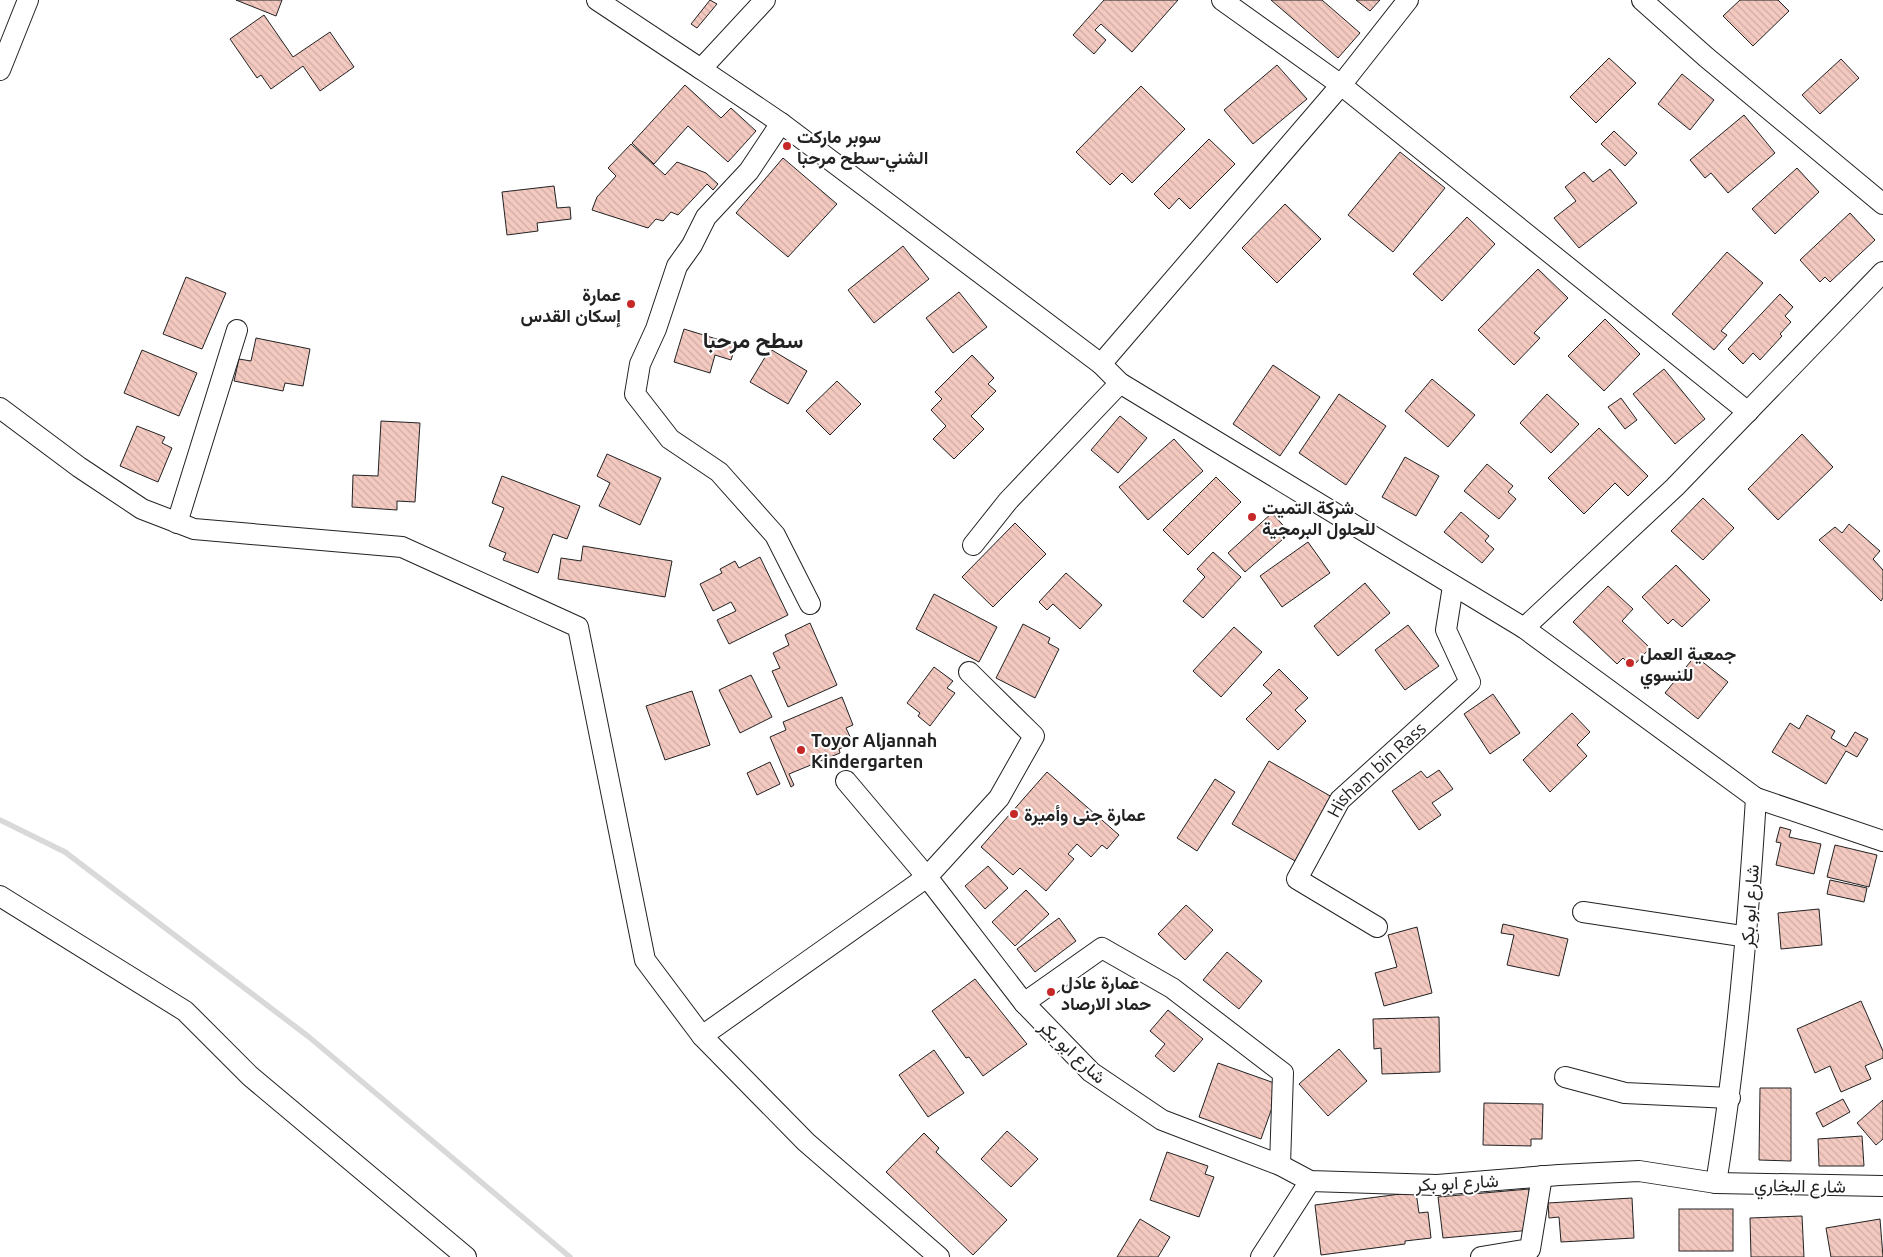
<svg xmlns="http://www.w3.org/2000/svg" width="1883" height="1257" font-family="Ubuntu,Vazirmatn,sans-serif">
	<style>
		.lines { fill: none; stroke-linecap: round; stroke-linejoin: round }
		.stream { stroke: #d9d9d9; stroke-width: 5.5 }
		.building { fill: url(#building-back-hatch); stroke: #222 }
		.minor-casing { stroke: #222; stroke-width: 22 }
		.minor { stroke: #fff; stroke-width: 20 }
		.poi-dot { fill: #c62828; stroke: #fff; stroke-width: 2 }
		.labels { text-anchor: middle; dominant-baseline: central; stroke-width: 4; stroke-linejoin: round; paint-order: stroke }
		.poi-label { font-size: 18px; font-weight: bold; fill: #222; stroke: #fff; text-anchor: start }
		.street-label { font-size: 18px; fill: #222; stroke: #fff }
		.district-label { font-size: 22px; font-weight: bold; fill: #222; stroke: #fff }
	</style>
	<defs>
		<pattern id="building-back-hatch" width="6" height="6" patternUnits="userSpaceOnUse" patternTransform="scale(1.25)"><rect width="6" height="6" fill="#f3c9c0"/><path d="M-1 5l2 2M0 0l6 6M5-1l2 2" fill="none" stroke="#d0aca5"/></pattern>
	</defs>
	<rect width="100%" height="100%" fill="#fff"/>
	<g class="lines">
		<polyline class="stream" points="0,820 65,852 309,1037 570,1257"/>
	</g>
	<g class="building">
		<polygon points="236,0 282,0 276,16"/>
		<polygon points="710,0 717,4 697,28 691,24"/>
		<polygon points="1104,0 1178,0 1132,52 1101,24 1095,30 1106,40 1094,54 1073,35"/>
		<polygon points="1271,0 1322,0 1360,33 1338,58"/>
		<polygon points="1356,0 1380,0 1370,11"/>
		<polygon points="1740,0 1778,0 1789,11 1753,46 1723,16"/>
		<polygon points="264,15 293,57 330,32 354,67 320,91 303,66 271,89 261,75 257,78 230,39"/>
		<polygon points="1609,58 1636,83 1596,123 1570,97"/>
		<polygon points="1841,59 1859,78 1820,114 1802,95"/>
		<polygon points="1277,65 1307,99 1253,144 1224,110"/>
		<polygon points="1682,74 1714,100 1690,130 1658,104"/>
		<polygon points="685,85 721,118 731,108 756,131 728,162 688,126 654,164 632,143"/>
		<polygon points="1141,86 1185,129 1132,183 1122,173 1110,185 1076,152"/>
		<polygon points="1744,115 1775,153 1728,193 1711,173 1705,178 1690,160"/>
		<polygon points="1614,131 1637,153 1625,166 1601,144"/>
		<polygon points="1209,139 1235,164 1190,209 1179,198 1169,209 1154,194"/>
		<polygon points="631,144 665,175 677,162 706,173 718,184 713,190 707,184 678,215 671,212 663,221 656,219 648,228 592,210 597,197 616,176 608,168"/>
		<polygon points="1400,152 1445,188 1393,252 1348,215"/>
		<polygon points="783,158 837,204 788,257 736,213"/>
		<polygon points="1797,168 1819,192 1775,234 1752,209"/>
		<polygon points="1610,169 1637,203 1579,248 1554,218 1576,201 1565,187 1584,172 1593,182"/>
		<polygon points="554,186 557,208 570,207 571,219 537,223 538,231 507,235 502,192"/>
		<polygon points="1285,204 1321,239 1277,283 1242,248"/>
		<polygon points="1850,213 1875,240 1830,282 1825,277 1820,282 1800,260"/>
		<polygon points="1467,217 1495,244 1442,301 1413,274"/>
		<polygon points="903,246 929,279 874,323 848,290"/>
		<polygon points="1727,252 1763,283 1721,331 1727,335 1714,350 1672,314"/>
		<polygon points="1538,269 1568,298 1534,333 1540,338 1514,365 1478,330"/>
		<polygon points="186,277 226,293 202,349 163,334"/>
		<polygon points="959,292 987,327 953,353 926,318"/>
		<polygon points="1780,294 1793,307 1785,316 1791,322 1780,334 1782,336 1760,360 1753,353 1743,364 1728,349"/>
		<polygon points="1605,319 1640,354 1604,391 1568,356"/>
		<polygon points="684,329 736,345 731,360 715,355 710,373 674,362"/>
		<polygon points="256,338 310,349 303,386 285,383 283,391 234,381 239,359 251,361"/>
		<polygon points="770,349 807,371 788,404 750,382"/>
		<polygon points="142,350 197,373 179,416 124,393"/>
		<polygon points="972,355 994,378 988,384 996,391 971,416 984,429 954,459 933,439 946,426 931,410 942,399 935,392"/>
		<polygon points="1273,365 1320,397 1280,456 1233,424"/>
		<polygon points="1664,369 1705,419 1675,444 1633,394"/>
		<polygon points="1432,379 1475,415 1448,447 1405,411"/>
		<polygon points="837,381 861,404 830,435 806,411"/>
		<polygon points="1339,394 1386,426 1346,485 1299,453"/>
		<polygon points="1547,394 1579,424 1551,453 1520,423"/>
		<polygon points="1621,398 1637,420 1625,429 1608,407"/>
		<polygon points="1120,416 1147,438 1118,473 1091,450"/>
		<polygon points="381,421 420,423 415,502 397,501 397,510 352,507 353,475 378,476"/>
		<polygon points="137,426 165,437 162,443 172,448 158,482 120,466"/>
		<polygon points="1599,428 1648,476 1628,496 1615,483 1584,514 1548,478"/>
		<polygon points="1802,434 1833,467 1778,520 1748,489"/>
		<polygon points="1174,439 1203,471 1148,520 1119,487"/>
		<polygon points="607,454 661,478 640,525 599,506 610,483 597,476"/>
		<polygon points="1405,457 1439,476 1416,516 1382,497"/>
		<polygon points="1487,464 1513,486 1508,492 1516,499 1499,519 1464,491"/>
		<polygon points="502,476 580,506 567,539 553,534 538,573 503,560 506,553 489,546 504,508 492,503"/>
		<polygon points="1216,477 1241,502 1188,555 1163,530"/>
		<polygon points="1703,498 1734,528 1703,560 1671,531"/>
		<polygon points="1461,512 1489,536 1485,541 1494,549 1482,563 1444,532"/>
		<polygon points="1272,513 1290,533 1245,572 1228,553"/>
		<polygon points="1015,523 1046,554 993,607 962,577"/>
		<polygon points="1849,524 1880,551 1873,559 1883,570 1883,598 1881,601 1819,540 1835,527 1842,533"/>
		<polygon points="1308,542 1330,573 1282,607 1260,576"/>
		<polygon points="583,546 672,561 665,597 558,579 561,558 581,561"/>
		<polygon points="1213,552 1241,577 1203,618 1183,601 1205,577 1197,569"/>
		<polygon points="760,557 788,615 729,644 717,620 736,611 731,602 713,611 700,584 722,573 720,569 735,561 739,568"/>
		<polygon points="1676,565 1710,600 1682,627 1673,619 1668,624 1642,597"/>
		<polygon points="1066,573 1102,605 1080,629 1053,604 1047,610 1039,602"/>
		<polygon points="1365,583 1390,613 1338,656 1314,626"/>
		<polygon points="1608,586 1633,609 1622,621 1650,648 1632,667 1623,658 1617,664 1573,622"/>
		<polygon points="934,594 997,627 979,662 916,629"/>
		<polygon points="810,623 837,685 788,707 772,671 780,668 773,653 789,645 785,635"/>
		<polygon points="1023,624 1050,638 1048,643 1059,649 1035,698 996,678"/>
		<polygon points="1408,625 1439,666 1405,690 1375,650"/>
		<polygon points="1234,627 1262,652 1221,697 1193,671"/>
		<polygon points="1695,656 1728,682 1698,719 1665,693"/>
		<polygon points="934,667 953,681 947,688 955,693 930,726 918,716 920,713 907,703"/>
		<polygon points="1279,669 1308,698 1295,710 1306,721 1278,750 1246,719 1272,693 1263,685"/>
		<polygon points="751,675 772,717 740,733 719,690"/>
		<polygon points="692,691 710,745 665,760 646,706"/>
		<polygon points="1493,694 1520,733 1490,754 1464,714"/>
		<polygon points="842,697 853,725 846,728 853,743 839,749 840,753 789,774 794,785 791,787 770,737 786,730 783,722"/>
		<polygon points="1572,713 1590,732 1577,745 1587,756 1550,792 1523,760"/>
		<polygon points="1807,715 1835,731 1831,738 1846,747 1855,732 1868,739 1857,757 1846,751 1826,784 1772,752 1790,723 1799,729"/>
		<polygon points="1269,761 1332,797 1295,861 1232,824"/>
		<polygon points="770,762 780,784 757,795 747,773"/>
		<polygon points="1439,770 1453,789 1432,803 1441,815 1419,830 1392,791 1421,771 1427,778"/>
		<polygon points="1047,772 1119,835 1107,849 1102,845 1091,857 1077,844 1068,854 1074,859 1046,891 1020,868 1013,875 981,847"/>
		<polygon points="1215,779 1235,792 1197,851 1177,838"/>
		<polygon points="1780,827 1791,830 1789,837 1821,844 1814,874 1776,865 1781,843 1776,842"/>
		<polygon points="1835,845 1877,855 1869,887 1827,877"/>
		<polygon points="988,866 1008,888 985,909 965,886"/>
		<polygon points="1830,880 1867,888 1864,902 1827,894"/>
		<polygon points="1026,890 1049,914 1015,946 992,922"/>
		<polygon points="1186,905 1213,930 1185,960 1158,934"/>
		<polygon points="1819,909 1822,945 1781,949 1778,913"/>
		<polygon points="1059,918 1076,941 1035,972 1017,949"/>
		<polygon points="1503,924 1568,939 1559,976 1507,965 1514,935 1501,933"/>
		<polygon points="1417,927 1432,993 1384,1006 1375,973 1397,967 1388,935"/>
		<polygon points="1227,952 1262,981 1239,1009 1203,980"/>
		<polygon points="975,979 1027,1044 983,1076 969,1057 966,1058 932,1011"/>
		<polygon points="1861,1001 1883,1051 1883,1058 1865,1066 1871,1079 1841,1092 1830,1066 1815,1073 1797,1029"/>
		<polygon points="1168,1010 1203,1039 1174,1072 1155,1056 1165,1044 1150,1031"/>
		<polygon points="1439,1017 1440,1072 1382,1074 1381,1048 1374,1049 1373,1019"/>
		<polygon points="1339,1049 1367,1081 1328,1116 1299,1084"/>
		<polygon points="934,1050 964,1093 928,1117 899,1075"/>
		<polygon points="1218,1063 1280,1085 1261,1139 1199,1117"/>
		<polygon points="1760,1088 1791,1088 1791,1161 1759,1160"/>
		<polygon points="1843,1099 1850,1112 1823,1127 1816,1113"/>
		<polygon points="1883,1100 1883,1139 1876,1145 1857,1123"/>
		<polygon points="1484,1103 1543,1104 1542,1139 1531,1139 1531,1146 1483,1145"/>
		<polygon points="1007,1131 1038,1159 1011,1187 981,1159"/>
		<polygon points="924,1133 939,1148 936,1152 1007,1220 973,1255 886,1172"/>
		<polygon points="1862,1136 1864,1166 1819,1166 1818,1139"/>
		<polygon points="1167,1152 1208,1166 1205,1174 1214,1177 1199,1217 1150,1200"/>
		<polygon points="1529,1189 1532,1230 1443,1238 1438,1197"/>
		<polygon points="1416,1192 1419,1213 1428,1212 1431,1238 1405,1241 1405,1244 1321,1255 1315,1205"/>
		<polygon points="1632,1198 1634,1238 1561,1242 1559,1217 1549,1218 1548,1203"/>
		<rect x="1679" y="1209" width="54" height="42"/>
		<polygon points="1802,1216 1804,1257 1751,1257 1750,1218"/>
		<polygon points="1140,1219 1170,1237 1158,1257 1117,1257"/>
		<polygon points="1880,1219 1883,1257 1831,1257 1826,1228"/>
	</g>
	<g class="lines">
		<g class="minor-casing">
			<g id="minor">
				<polyline points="597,0 701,69 765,0"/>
				<polyline points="1222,0 1341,85 1748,412"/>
				<polyline points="1642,0 1706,57 1883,204"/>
				<polyline points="701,69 781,123 1101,364 1120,383 1524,628 1756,798 1883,841"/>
				<polyline points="0,70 28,0"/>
				<polyline points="781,123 749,171 706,217 692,245 677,266 656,329 640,364 635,394 670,439 719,472 775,535 810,604"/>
				<polyline points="1101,364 1341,85 1408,0"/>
				<polyline points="0,408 79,467 142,509 194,529 402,547 578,627 645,960 702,1036 806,1142 939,1257"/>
				<polyline points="177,523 237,330"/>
				<polyline points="973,545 1008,501 1120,383"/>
				<polyline points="1524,628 1675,487 1883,272"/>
				<path d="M846,781L927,877L1024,1003L1091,1072L1162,1120L1280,1165L1310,1181L1437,1185L1559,1175L1639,1171L1716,1183C1737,1055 1748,927 1756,798"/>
				<polyline points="0,896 185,1011 250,1076 466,1257"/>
				<polyline points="1583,912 1748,937"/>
				<path id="s1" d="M1377,927L1297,879L1340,800L1470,682L1446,630L1453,586"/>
				<polyline points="1024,1003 1102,948 1172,988 1283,1073 1280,1165"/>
				<polyline points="702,1036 927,877 999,798 1034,736 969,672"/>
				<polyline points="1565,1077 1625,1093 1730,1098"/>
				<polyline points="1716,1183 1883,1186"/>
				<polyline points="1261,1257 1310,1181"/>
				<polyline points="1481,1257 1530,1249 1542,1176"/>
			</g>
		</g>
		<use href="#minor" class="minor"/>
	</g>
	<g class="poi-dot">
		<circle cx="787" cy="146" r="5"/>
		<circle cx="631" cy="304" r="5"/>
		<circle cx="1252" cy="517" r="5"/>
		<circle cx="1630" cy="663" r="5"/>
		<circle cx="801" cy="750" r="5"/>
		<circle cx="1014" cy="814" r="5"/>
		<circle cx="1051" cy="992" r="5"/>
	</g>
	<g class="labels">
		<g class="poi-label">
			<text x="797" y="136">سوبر ماركت<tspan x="797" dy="21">الشني-سطح مرحبا</tspan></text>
			<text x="621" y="294" text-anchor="end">عمارة<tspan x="621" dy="21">إسكان القدس</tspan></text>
			<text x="1262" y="507">شركة التميت<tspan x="1262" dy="21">للحلول البرمجية</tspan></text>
			<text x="1640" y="653">جمعية العمل<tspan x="1640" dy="21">للنسوي</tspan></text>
			<text x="811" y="740">Toyor Aljannah<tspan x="811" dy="21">Kindergarten</tspan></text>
			<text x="1024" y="814">عمارة جنى وأميرة</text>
			<text x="1061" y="982">عمارة عادل<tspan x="1061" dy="21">حماد الارصاد</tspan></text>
		</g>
		<g class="street-label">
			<text stroke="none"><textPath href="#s1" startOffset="230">Hisham bin Rass</textPath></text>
			<text transform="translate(1749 906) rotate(-86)">شارع ابو بكر</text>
			<text transform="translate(1073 1051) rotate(43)">شارع ابو بكر</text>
			<text transform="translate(1457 1182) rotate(-3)">شارع ابو بكر</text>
			<text transform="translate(1800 1185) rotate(1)">شارع البخاري</text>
		</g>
		<g class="district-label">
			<text x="753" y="339">سطح مرحبا</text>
		</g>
	</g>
</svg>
